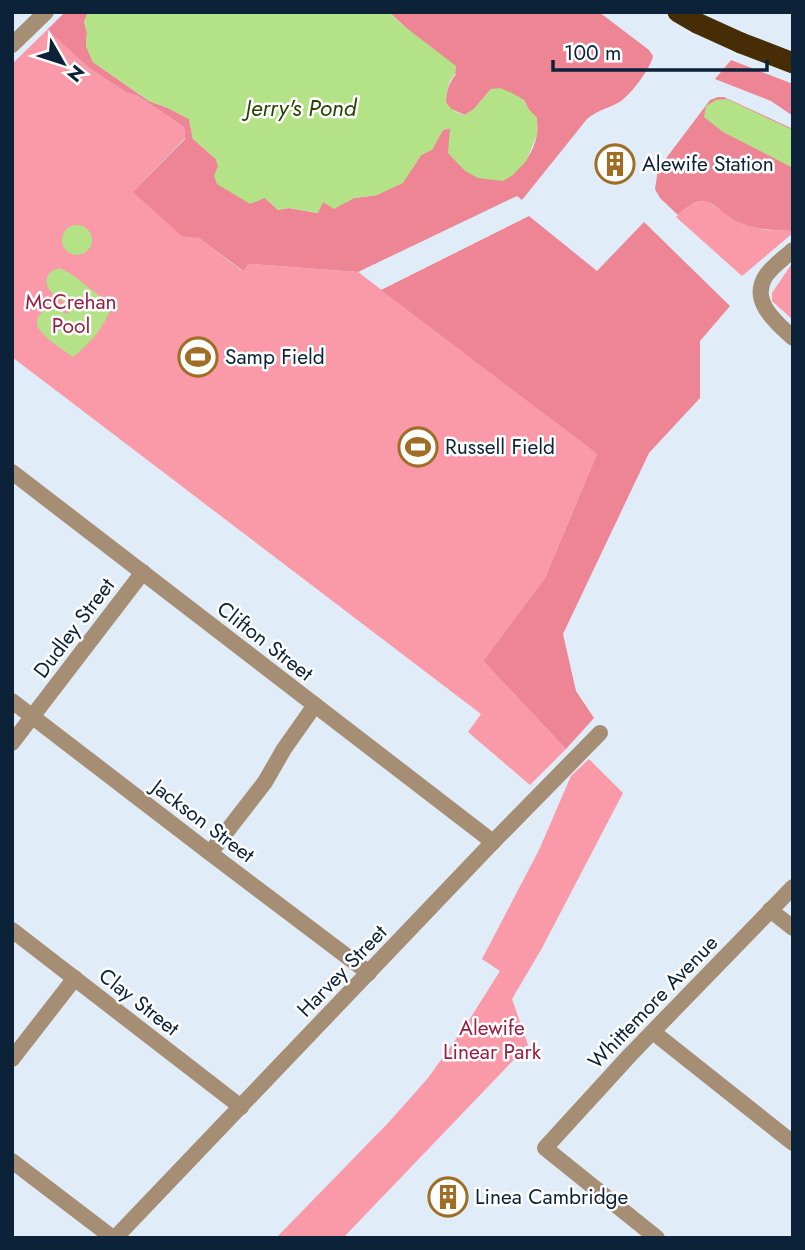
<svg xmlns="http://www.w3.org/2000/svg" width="805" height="1250" font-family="Jost,sans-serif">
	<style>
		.green { fill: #fa99a7 }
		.forest { fill: #ee8595 }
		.water { fill: #b3e287 }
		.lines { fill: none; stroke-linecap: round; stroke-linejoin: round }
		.minor { stroke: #a58e73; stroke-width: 16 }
		.highway { stroke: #472d06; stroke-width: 21 }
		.highway-bridge { stroke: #472d06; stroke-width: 21 }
		.labels { text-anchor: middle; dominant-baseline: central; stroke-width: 5; stroke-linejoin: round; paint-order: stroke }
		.poi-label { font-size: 21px; fill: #0b2239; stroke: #fff; text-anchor: start }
		.park-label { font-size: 21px; fill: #9a1e40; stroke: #fff }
		.street-label { font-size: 21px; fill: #0b2239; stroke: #fff }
		.water-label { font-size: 23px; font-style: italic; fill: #284401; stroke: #fff }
	</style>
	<rect width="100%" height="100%" fill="#e0ecf8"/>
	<g class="green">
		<polygon points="47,30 89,68 127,93 138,96 184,127 185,138 133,192 199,238 242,271 249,264 358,272 597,454 545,578 483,661 566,749 530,785 468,732 481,714 12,357 12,64"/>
		<path d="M706,200L742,224L766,230L793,231V233L742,276L676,217C686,208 692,201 706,200Z"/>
		<polygon points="793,262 793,320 772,301 772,293"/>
		<polygon points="589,759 623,793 542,948 512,999 528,1045 343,1238 276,1238 389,1122 428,1078 466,1025 500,971 482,959 539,850 571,776"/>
	</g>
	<g class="forest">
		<path d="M65,12H88L84,22L87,32L86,46L93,62L149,101L168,108L189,119L193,139L216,159L218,166L265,198L278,210L289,208L317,213L323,202H347L354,198L377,195L412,169L421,155L432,149L443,130L450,128V131L503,180C520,171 533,155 537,135C538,130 537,123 537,118L529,110L524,100L491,89L474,109L465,115L451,109L446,103C446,91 449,83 456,74L389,12H599L649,50L653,56C651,68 631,94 621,101C610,108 597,110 587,119L522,200L517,196L358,272L249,264L243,271L199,238L182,236L133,192L185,139L184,127L138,96L127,93L89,68L47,30Z"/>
		<polygon points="731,60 793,84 793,116 771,101 715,79"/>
		<path d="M718,97H724L793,129V231C776,230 759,230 743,224C713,213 711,183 678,215L660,198L655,189L658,169L710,100Z"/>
		<polygon points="529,216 597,271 644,222 730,306 700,341 700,398 649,453 563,634 576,691 594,718 566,749 483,661 545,578 597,454 381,290"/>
	</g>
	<g class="water">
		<path d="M88,12H389L400,23L456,66C456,74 454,75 450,81C447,88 446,96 446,103C451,110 457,113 465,115L474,109L491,89L500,88L512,93L524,100L529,110L537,118V135L526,161L513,175L503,181L478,178L465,171L448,153L450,128L443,130L432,150L421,155L403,183L377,195L354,198L334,209L323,202L318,213L289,208L278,210L265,198L250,204L217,184L214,176L218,166L216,159L193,139L189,119L168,108L149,101L93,62L86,46L87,32L84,22Z"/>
		<polygon points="727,99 793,130 793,168 723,132 704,117 706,106 716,100"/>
		<circle cx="77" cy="240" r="15"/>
		<path d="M60,268L73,275L112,306C104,327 91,343 73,357C64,350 35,333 37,322C37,316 42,312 46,309L55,308L67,314L72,310L71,307C63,300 43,292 47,278C49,271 54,270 60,268Z"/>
	</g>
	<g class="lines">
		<g class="minor">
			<polyline points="12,45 46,12"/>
			<path d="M793,250C784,258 771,267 765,277C750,302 777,323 793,338"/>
			<polyline points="12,472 493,842"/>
			<polyline points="12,701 210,853 369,973"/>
			<polyline points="12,743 143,572"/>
			<polyline points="210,853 265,782 284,749 315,705"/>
			<polyline points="770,910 793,928"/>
			<polyline points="12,930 241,1107"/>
			<polyline points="653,1032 793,1143"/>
			<polyline points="12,1059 75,978"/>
			<polyline points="12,1161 113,1238"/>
			<polyline points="115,1238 493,842 600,733"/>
			<polyline points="657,1238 545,1148 630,1055 793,887"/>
		</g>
		<g class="highway">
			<polyline points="678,12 697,23"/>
			<polyline points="741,43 793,63"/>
		</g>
		<polyline class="highway-bridge" points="697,23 741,43"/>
	</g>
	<defs>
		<g id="building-ring" transform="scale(2.0125)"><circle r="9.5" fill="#fff" stroke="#a06d24" stroke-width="1.5"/><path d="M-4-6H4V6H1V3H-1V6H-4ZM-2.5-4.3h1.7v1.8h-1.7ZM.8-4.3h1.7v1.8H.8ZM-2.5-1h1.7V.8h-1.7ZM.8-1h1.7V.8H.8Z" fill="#a06d24"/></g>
		<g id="stadium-ring" transform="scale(2.0125)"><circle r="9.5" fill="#fff" stroke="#a06d24" stroke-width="1.5"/><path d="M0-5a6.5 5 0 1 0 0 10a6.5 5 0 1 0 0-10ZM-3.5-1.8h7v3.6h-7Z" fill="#a06d24"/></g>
	</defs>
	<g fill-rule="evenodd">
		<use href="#building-ring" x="615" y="164"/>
		<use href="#stadium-ring" x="198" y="357"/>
		<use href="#stadium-ring" x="418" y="447"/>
		<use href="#building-ring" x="448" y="1197"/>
	</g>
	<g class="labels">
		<g class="poi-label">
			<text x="642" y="164">Alewife Station</text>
			<text x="225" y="357">Samp Field</text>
			<text x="445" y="447">Russell Field</text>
			<text x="475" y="1197">Linea Cambridge</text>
		</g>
		<g class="park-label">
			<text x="71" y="302">McCrehan<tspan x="71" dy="24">Pool</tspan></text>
			<text x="492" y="1028">Alewife<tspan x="492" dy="24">Linear Park</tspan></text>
		</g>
		<g class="street-label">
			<text transform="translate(74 628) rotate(-53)">Dudley Street</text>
			<text transform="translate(265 641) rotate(38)">Clifton Street</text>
			<text transform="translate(203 821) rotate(37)">Jackson Street</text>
			<text transform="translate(342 971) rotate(-46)">Harvey Street</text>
			<text transform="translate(139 1002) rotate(38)">Clay Street</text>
			<text transform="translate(653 1002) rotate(-46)">Whittemore Avenue</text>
		</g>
		<g class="water-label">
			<text x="301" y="108">Jerry's Pond</text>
		</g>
	</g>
	<rect width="805" height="1250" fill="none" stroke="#0b2239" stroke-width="28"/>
	<g transform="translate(63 63) rotate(129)" stroke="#ffffff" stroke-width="5" paint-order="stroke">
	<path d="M0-5L12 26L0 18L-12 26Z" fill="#0b2239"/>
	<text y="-10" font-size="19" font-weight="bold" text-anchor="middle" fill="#0b2239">N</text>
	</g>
	<path d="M553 60v10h214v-10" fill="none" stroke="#0b2239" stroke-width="3.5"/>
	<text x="564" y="60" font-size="21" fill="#0b2239" stroke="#ffffff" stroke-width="5" paint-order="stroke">100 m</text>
</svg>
